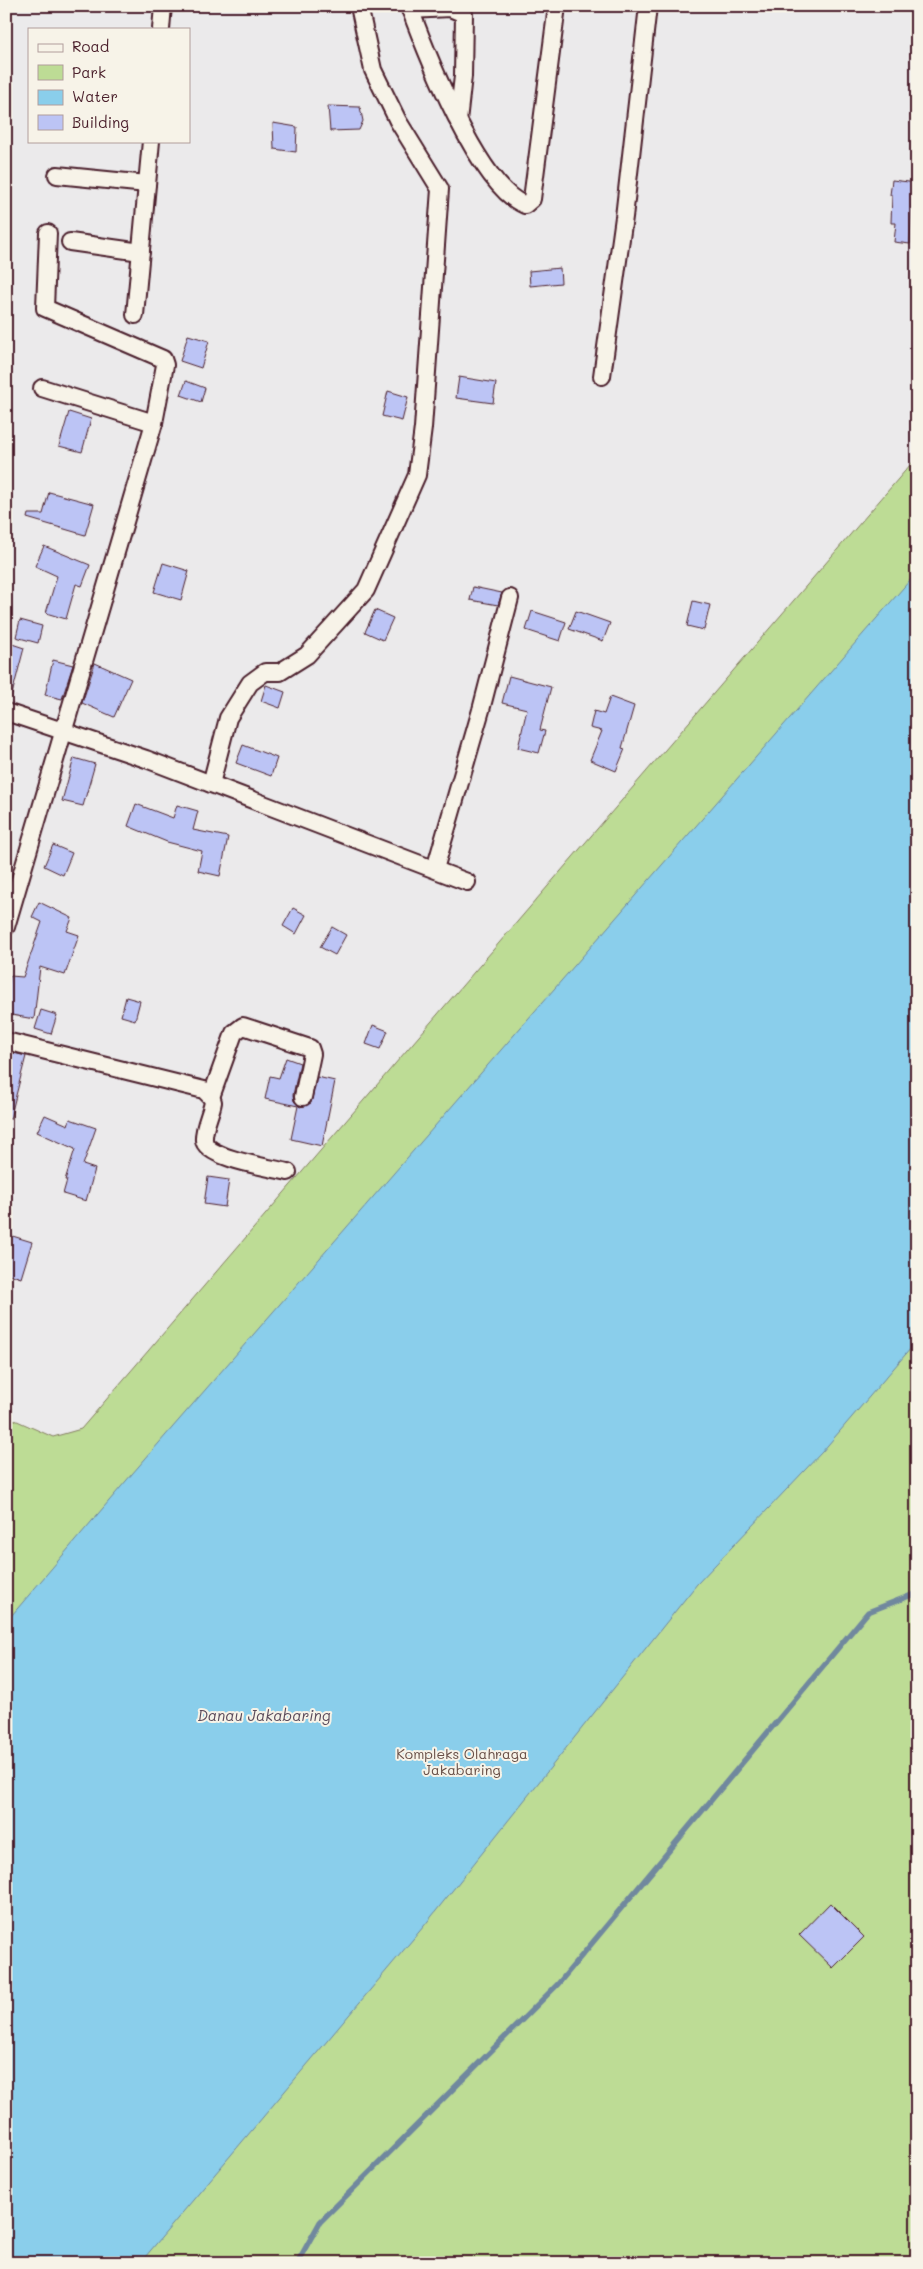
<svg xmlns="http://www.w3.org/2000/svg" width="923" height="2269" font-family="Mali,sans-serif">
	<style>
		.green { fill: #bddc95; stroke: #847e60 }
		.water { fill: #8aceeb; stroke: #70889e }
		.lines { fill: none; stroke-linecap: round; stroke-linejoin: round }
		.stream { stroke: #70889e; stroke-width: 5.5 }
		.building { fill: #bcc4f5; stroke: #4a1f2b }
		.minor-casing { stroke: #4a1f2b; stroke-width: 20 }
		.minor { stroke: #f7f3e8; stroke-width: 16 }
		.labels { text-anchor: middle; dominant-baseline: central; stroke-width: 4; stroke-linejoin: round; paint-order: stroke }
		.park-label { font-size: 14px; fill: #674e46; stroke: #f7f3e8 }
		.water-label { font-size: 15px; font-style: italic; fill: #5a4b5b; stroke: #f7f3e8 }
	</style>
	<rect width="100%" height="100%" fill="#ebeaeb"/>
	<filter id="ink" filterUnits="userSpaceOnUse"><feTurbulence type="fractalNoise" baseFrequency=".02" numOctaves="2"/><feDisplacementMap in="SourceGraphic" scale="10" xChannelSelector="R" yChannelSelector="G"/><feConvolveMatrix kernelMatrix="1 2 1 2 8 2 1 2 1" color-interpolation-filters="sRGB"/></filter>
	<g filter="url(#ink)">
		<polygon class="green" points="917,457 917,2263 6,2263 6,1416 53,1437 81,1429"/>
		<polygon class="water" points="917,572 917,1341 822,1452 697,1584 424,1926 140,2263 6,2263 6,1622 132,1474"/>
		<g class="lines">
			<polyline class="stream" points="297,2263 320,2222 558,1984 868,1612 917,1593"/>
		</g>
		<g class="building">
			<polygon points="328,106 360,107 363,121 359,130 330,131"/>
			<polygon points="273,123 297,127 296,152 274,149"/>
			<polygon points="892,180 917,183 917,199 912,198 910,244 894,242 896,223 891,223 892,195 890,195"/>
			<polygon points="560,268 561,283 530,286 529,271"/>
			<polygon points="188,335 209,341 201,368 180,361"/>
			<polygon points="459,377 496,383 493,403 456,398"/>
			<polygon points="186,381 205,388 201,402 181,395"/>
			<polygon points="388,391 408,397 402,421 382,416"/>
			<polygon points="69,412 91,419 82,452 59,446"/>
			<polygon points="49,492 94,504 85,535 27,518 28,514 43,514"/>
			<polygon points="44,546 90,565 82,586 76,584 66,619 46,613 57,576 35,566"/>
			<polygon points="163,563 189,571 181,600 154,592"/>
			<polygon points="473,587 502,593 498,605 470,600"/>
			<polygon points="693,601 710,605 704,630 687,626"/>
			<polygon points="375,610 393,618 383,640 365,632"/>
			<polygon points="532,611 566,622 560,641 526,630"/>
			<polygon points="576,611 610,623 603,641 569,629"/>
			<polygon points="20,620 42,626 38,643 16,637"/>
			<polygon points="6,642 24,648 11,698 6,697"/>
			<polygon points="53,660 73,665 62,699 45,695"/>
			<polygon points="95,663 131,679 114,717 82,703"/>
			<polygon points="509,676 551,687 540,730 545,731 539,753 518,748 527,709 502,703"/>
			<polygon points="266,685 285,692 280,708 261,701"/>
			<polygon points="610,697 634,706 622,748 625,749 616,771 590,760 602,731 590,728 594,711 604,714"/>
			<polygon points="243,745 277,758 271,776 236,763"/>
			<polygon points="74,758 95,764 83,806 62,801"/>
			<polygon points="136,804 173,818 177,805 198,811 193,830 228,837 220,876 198,871 202,851 167,842 128,826"/>
			<polygon points="53,845 72,853 63,875 44,866"/>
			<polygon points="39,902 72,918 67,931 79,935 65,975 40,967 34,1019 6,1014 6,998 10,976 23,977 42,922 32,917"/>
			<polygon points="293,908 306,915 296,934 283,926"/>
			<polygon points="332,927 346,935 335,955 320,947"/>
			<polygon points="126,997 140,1001 135,1020 121,1016"/>
			<polygon points="41,1010 57,1015 51,1034 35,1029"/>
			<polygon points="373,1025 388,1031 380,1049 366,1044"/>
			<polygon points="9,1052 26,1056 10,1119 6,1118 6,1062"/>
			<polygon points="286,1058 300,1063 293,1095 294,1101 300,1107 311,1103 317,1077 335,1081 322,1146 291,1139 298,1106 265,1099 270,1076 279,1078"/>
			<polygon points="45,1115 68,1125 70,1119 96,1128 83,1165 95,1169 86,1201 63,1194 67,1180 65,1180 75,1149 37,1132"/>
			<polygon points="208,1177 229,1180 225,1207 204,1204"/>
			<polygon points="6,1234 32,1242 21,1278 6,1273"/>
			<polygon points="830,1903 864,1937 833,1968 799,1935"/>
		</g>
		<g class="lines">
			<g class="minor-casing">
				<g id="minor">
					<path d="M409,6C426,52 479,188 525,205L532,199L557,6"/>
					<polyline points="410,10 450,8 464,14 463,76 458,121"/>
					<polyline points="161,29 163,6"/>
					<polyline points="57,175 147,184"/>
					<polyline points="70,242 141,252"/>
					<polyline points="135,315 151,141"/>
					<polyline points="602,376 624,217 648,6"/>
					<polyline points="42,388 154,423"/>
					<polyline points="6,712 146,759 467,882"/>
					<polyline points="211,784 228,718 250,683 265,672 280,672 307,655 366,590 417,475 423,428 440,189 398,121 373,70 359,6"/>
					<polyline points="435,869 481,710 510,598"/>
					<polyline points="6,927 154,423 165,365 163,359 45,308 48,233"/>
					<path d="M6,1041L204,1090L211,1097L213,1102C211,1114 203,1128 204,1140C205,1158 272,1168 288,1172"/>
					<polyline points="211,1097 234,1033 243,1026 310,1048 312,1054 303,1097"/>
				</g>
			</g>
			<use href="#minor" class="minor"/>
		</g>
	</g>
	<g class="labels">
		<g class="park-label">
			<text x="462" y="1753">Kompleks Olahraga<tspan x="462" dy="16">Jakabaring</tspan></text>
		</g>
		<g class="water-label">
			<text x="264" y="1715">Danau Jakabaring</text>
		</g>
	</g>
	<rect width="923" height="2269" fill="none" stroke="#f7f3e8" stroke-width="25"/>
	<rect x="12" y="12" width="898" height="2244" fill="none" stroke="#4a1f2b" stroke-width="2" filter="url(#ink)"/>
	<rect x="28" y="28" width="162" height="115" fill="#f7f3e8" stroke="#b29e9c"/>
	<rect x="38" y="44" width="25" height="8" fill="#f7f3e8" stroke="#b29e9c"/>
	<text x="72" y="52" font-size="15" fill="#4a1f2b">Road</text>
	<rect x="38" y="65" width="25" height="15" fill="#bddc95" stroke="#b29e9c"/>
	<text x="72" y="78" font-size="15" fill="#4a1f2b">Park</text>
	<rect x="38" y="90" width="25" height="15" fill="#8aceeb" stroke="#b29e9c"/>
	<text x="72" y="102" font-size="15" fill="#4a1f2b">Water</text>
	<rect x="38" y="115" width="25" height="15" fill="#bcc4f5" stroke="#b29e9c"/>
	<text x="72" y="128" font-size="15" fill="#4a1f2b">Building</text>
</svg>
